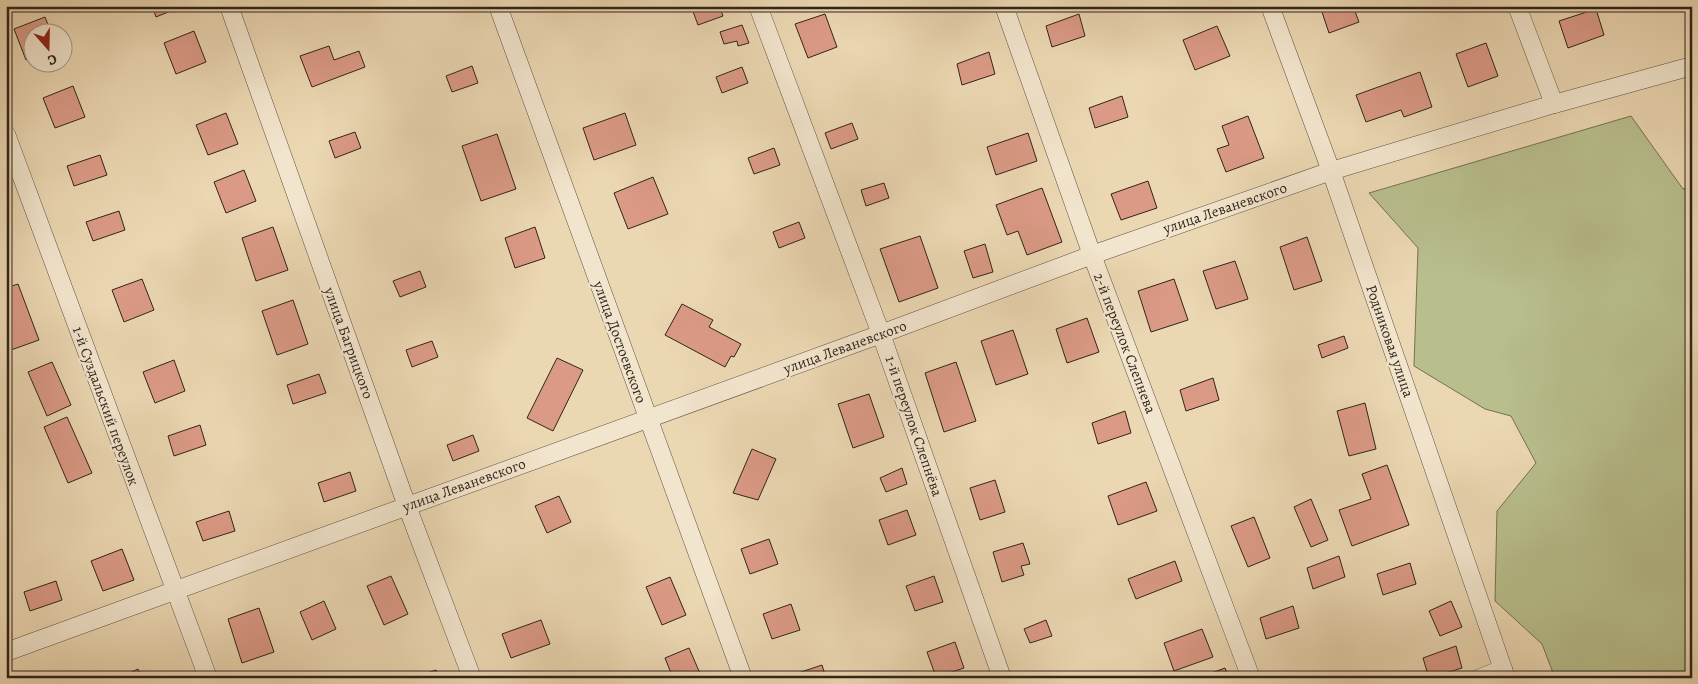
<svg xmlns="http://www.w3.org/2000/svg" width="1698" height="684" font-family="Alegreya,serif">
	<style>
		.green { fill: #b8be8c; stroke: #747154 }
		.building { fill: #db9a86; stroke: #30241b }
		.lines { fill: none; stroke-linecap: round; stroke-linejoin: round }
		.street-casing { stroke: #5f5141; stroke-width: 19 }
		.street { stroke: #f2e5cd; stroke-width: 18 }
		.labels { text-anchor: middle; dominant-baseline: central; stroke-width: 4; stroke-linejoin: round; paint-order: stroke }
		.street-label { font-size: 15px; fill: #30241b; stroke: #f2e5cd }
	</style>
	<rect width="100%" height="100%" fill="#ebd7b2"/>
	<filter id="stains"><feTurbulence type="fractalNoise" baseFrequency=".004" numOctaves="4"/><feColorMatrix values="0 0 0 0 .2 0 0 0 0 .09 0 0 0 0 .02 0 0 0 .5 -.17"/></filter>
	<radialGradient id="worn" r=".72"><stop offset=".6" stop-color="#630" stop-opacity="0"/><stop offset="1" stop-color="#630" stop-opacity=".3"/></radialGradient>
	<polygon class="green" points="1631,116 1683,189 1692,187 1692,678 1555,678 1542,644 1495,601 1497,511 1536,463 1511,416 1485,409 1414,366 1418,248 1369,193"/>
	<g class="building">
		<polygon points="152,6 183,6 156,17"/>
		<polygon points="691,6 719,6 723,16 698,25"/>
		<polygon points="1320,6 1353,6 1359,22 1329,33"/>
		<polygon points="1596,9 1604,35 1568,48 1559,21"/>
		<polygon points="825,14 837,47 808,58 795,24"/>
		<polygon points="1079,14 1085,36 1052,47 1046,26"/>
		<polygon points="45,17 51,32 32,32 32,57 26,60 14,29"/>
		<polygon points="742,25 749,43 738,46 737,41 724,44 720,32"/>
		<polygon points="1217,26 1230,56 1195,70 1183,40"/>
		<polygon points="194,31 206,62 176,74 164,43"/>
		<polygon points="1486,43 1498,76 1468,87 1456,54"/>
		<polygon points="329,46 334,60 359,51 365,67 312,87 300,56"/>
		<polygon points="989,52 995,74 962,85 957,64"/>
		<polygon points="472,66 478,83 452,92 446,76"/>
		<polygon points="742,67 748,83 722,93 716,77"/>
		<polygon points="1420,72 1432,107 1404,117 1401,110 1366,122 1356,95"/>
		<polygon points="73,86 85,117 55,128 43,98"/>
		<polygon points="1122,96 1128,117 1095,128 1089,108"/>
		<polygon points="226,113 238,144 208,155 196,125"/>
		<polygon points="625,113 636,145 594,160 583,128"/>
		<polygon points="1248,116 1264,158 1226,172 1217,149 1229,145 1222,126"/>
		<polygon points="852,123 858,139 831,149 825,133"/>
		<polygon points="355,132 361,148 335,158 329,141"/>
		<polygon points="1028,133 1037,161 996,175 987,147"/>
		<polygon points="497,134 516,189 481,201 462,146"/>
		<polygon points="774,148 780,165 754,174 748,158"/>
		<polygon points="100,155 107,175 74,186 67,166"/>
		<polygon points="244,170 256,201 226,213 214,182"/>
		<polygon points="653,177 668,214 628,229 614,193"/>
		<polygon points="1148,181 1157,208 1121,220 1111,194"/>
		<polygon points="884,183 889,198 866,206 861,190"/>
		<polygon points="1042,188 1062,242 1027,255 1018,231 1007,235 996,205"/>
		<polygon points="119,211 125,230 93,241 86,222"/>
		<polygon points="799,222 805,238 779,248 773,232"/>
		<polygon points="273,227 288,270 256,281 242,238"/>
		<polygon points="535,227 545,258 515,268 505,238"/>
		<polygon points="920,236 938,288 899,302 880,249"/>
		<polygon points="1307,237 1322,281 1294,290 1280,247"/>
		<polygon points="985,244 993,272 973,278 964,251"/>
		<polygon points="1235,261 1248,299 1216,309 1203,271"/>
		<polygon points="420,271 426,287 400,297 393,281"/>
		<polygon points="142,279 154,310 124,322 112,290"/>
		<polygon points="1174,279 1188,320 1151,332 1138,291"/>
		<polygon points="18,284 39,340 11,350 6,337 6,288"/>
		<polygon points="293,300 308,344 277,355 262,311"/>
		<polygon points="682,304 713,320 709,327 741,344 734,357 731,356 725,367 665,335"/>
		<polygon points="1087,318 1099,352 1067,363 1056,329"/>
		<polygon points="1013,330 1028,374 996,385 981,341"/>
		<polygon points="1344,336 1348,348 1322,358 1318,345"/>
		<polygon points="432,341 438,357 412,367 406,350"/>
		<polygon points="557,358 583,370 553,431 527,418"/>
		<polygon points="174,360 185,391 155,403 143,372"/>
		<polygon points="52,362 71,405 47,416 28,372"/>
		<polygon points="956,362 976,421 944,432 925,373"/>
		<polygon points="319,374 326,393 293,404 287,385"/>
		<polygon points="1213,378 1219,400 1186,411 1180,390"/>
		<polygon points="869,394 884,437 853,448 838,404"/>
		<polygon points="1365,403 1376,449 1349,456 1337,411"/>
		<polygon points="1125,411 1131,433 1098,444 1092,423"/>
		<polygon points="67,417 92,473 68,483 44,427"/>
		<polygon points="200,425 206,445 174,456 168,436"/>
		<polygon points="473,435 479,451 453,461 447,445"/>
		<polygon points="752,449 776,459 758,500 733,493"/>
		<polygon points="1387,465 1409,525 1352,546 1339,510 1371,499 1362,474"/>
		<polygon points="902,468 907,484 886,492 880,478"/>
		<polygon points="350,472 356,491 324,502 318,483"/>
		<polygon points="995,480 1005,512 980,520 970,488"/>
		<polygon points="1146,482 1157,511 1118,525 1108,496"/>
		<polygon points="559,496 571,522 547,533 535,506"/>
		<polygon points="1311,499 1328,540 1311,547 1294,507"/>
		<polygon points="907,510 916,535 888,545 879,520"/>
		<polygon points="229,511 235,531 203,541 196,522"/>
		<polygon points="1254,517 1270,558 1248,567 1231,526"/>
		<polygon points="769,539 778,564 750,574 741,549"/>
		<polygon points="1023,543 1030,564 1021,566 1024,575 1002,582 993,552"/>
		<polygon points="122,549 134,580 103,591 91,561"/>
		<polygon points="1339,556 1345,577 1313,589 1307,568"/>
		<polygon points="1175,561 1182,581 1136,599 1128,579"/>
		<polygon points="1410,563 1416,584 1383,595 1377,574"/>
		<polygon points="391,576 408,614 384,625 367,586"/>
		<polygon points="934,576 943,602 915,611 906,586"/>
		<polygon points="670,577 686,615 662,625 646,587"/>
		<polygon points="56,581 62,600 30,611 24,592"/>
		<polygon points="324,601 336,629 312,640 300,612"/>
		<polygon points="1451,601 1462,627 1440,636 1429,611"/>
		<polygon points="791,604 800,630 772,639 763,614"/>
		<polygon points="1293,606 1299,628 1266,639 1260,618"/>
		<polygon points="259,608 274,652 242,663 228,619"/>
		<polygon points="541,620 550,644 511,658 502,634"/>
		<polygon points="1046,620 1052,636 1030,643 1024,629"/>
		<polygon points="1202,629 1213,657 1174,671 1164,643"/>
		<polygon points="955,642 964,668 936,677 927,652"/>
		<polygon points="1456,646 1462,668 1429,678 1423,658"/>
		<polygon points="689,648 702,678 673,678 665,658"/>
		<polygon points="822,665 826,678 790,678 789,676"/>
		<polygon points="1225,668 1229,678 1207,678 1206,675"/>
		<polygon points="138,669 142,678 119,678"/>
		<polygon points="436,670 438,678 412,678"/>
	</g>
	<g class="lines">
		<g class="street-casing">
			<g id="street">
				<polyline points="229,6 407,506 472,678"/>
				<polyline points="498,6 743,678"/>
				<polyline points="758,6 881,334 1002,678"/>
				<polyline points="1004,6 1092,255 1251,678"/>
				<polyline points="1270,6 1331,171 1506,678"/>
				<polyline points="1517,6 1554,104"/>
				<polyline points="6,134 208,678"/>
				<polyline points="6,652 881,334 1092,255 1331,171 1554,104 1692,66"/>
				<polyline points="1480,678 1503,669"/>
			</g>
		</g>
		<use href="#street" class="street"/>
	</g>
	<g class="labels">
		<g class="street-label">
			<text transform="translate(1225 208) rotate(-19)">улица Леваневского</text>
			<text transform="translate(1390 341) rotate(71)">Родниковая улица</text>
			<text transform="translate(620 342) rotate(70)">улица Достоевского</text>
			<text transform="translate(349 343) rotate(70)">улица Багрицкого</text>
			<text transform="translate(1125 343) rotate(69)">2-й переулок Слепнева</text>
			<text transform="translate(845 347) rotate(-20)">улица Леваневского</text>
			<text transform="translate(106 406) rotate(70)">1-й Суздальский переулок</text>
			<text transform="translate(914 426) rotate(71)">1-й переулок Слепнёва</text>
			<text transform="translate(464 485) rotate(-20)">улица Леваневского</text>
		</g>
	</g>
	<rect width="1698" height="684" fill="none" stroke="#ebd7b2" stroke-width="25"/>
	<rect x="8" y="8" width="1683" height="669" fill="none" stroke="#30241b" stroke-width="2.5"/>
	<rect x="12" y="12" width="1673" height="659" fill="none" stroke="#30241b"/>
	<g transform="translate(48 48) rotate(160)"><circle r="24" fill="#f2e5cd" stroke="#a49886"/>
	<path d="M0-4L9 19L0 12L-9 19Z" fill="#8f2418"/>
	<text y="-8" font-size="14" font-weight="bold" text-anchor="middle" fill="#30241b">С</text>
	</g>
	<rect width="100%" height="100%" filter="url(#stains)"/>
	<rect width="100%" height="100%" fill="url(#worn)"/>
</svg>
